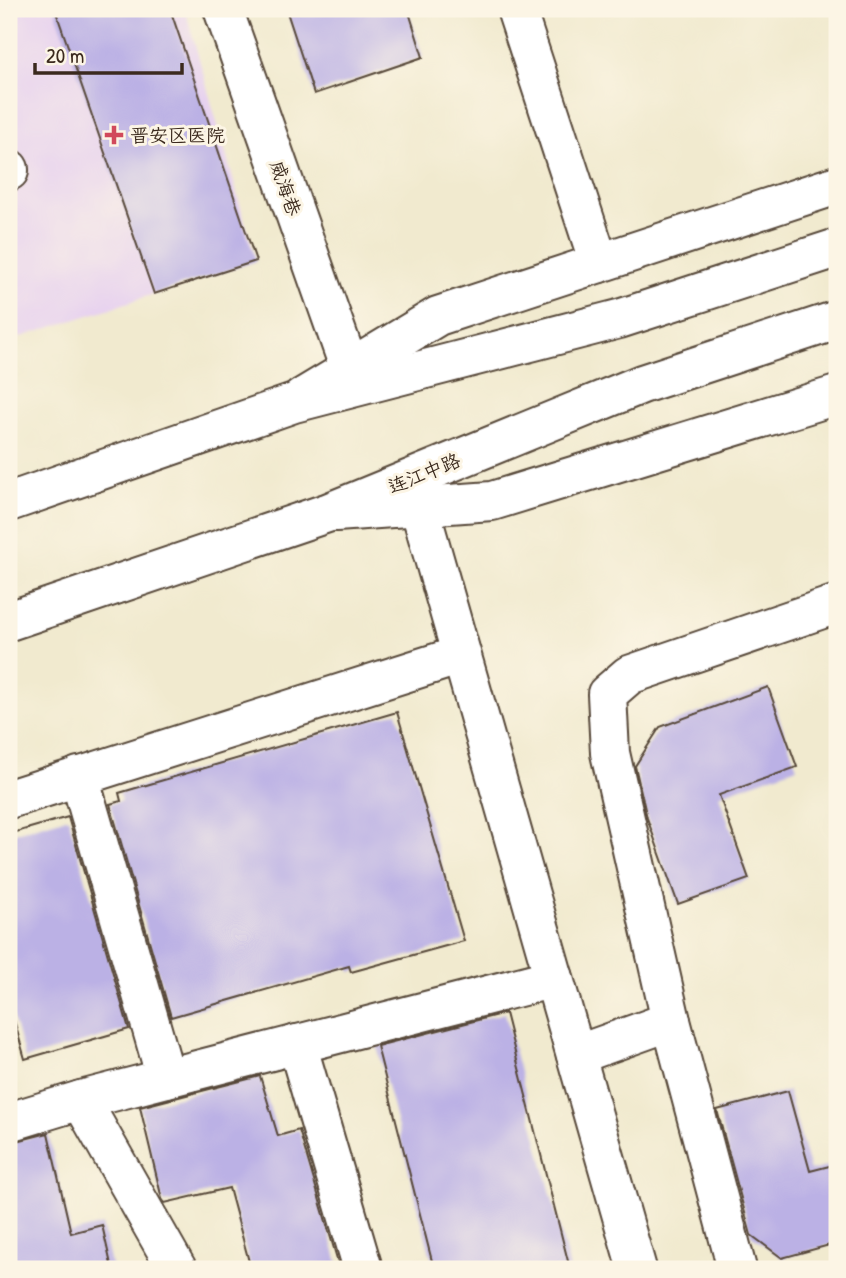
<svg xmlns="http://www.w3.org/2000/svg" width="846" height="1278" font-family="'Patrick Hand','LXGW WenKai TC',sans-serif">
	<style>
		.built { fill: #e7d2ef }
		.building { fill: #bbb1e5 }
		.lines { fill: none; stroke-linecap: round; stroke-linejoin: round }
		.minor-casing { stroke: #564739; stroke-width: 42 }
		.major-casing { stroke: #564739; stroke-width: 42 }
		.highway-casing { stroke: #564739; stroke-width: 42 }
		.minor { stroke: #fff; stroke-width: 38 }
		.major { stroke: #fff; stroke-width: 38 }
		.highway { stroke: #fff; stroke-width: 38 }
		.poi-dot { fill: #d1495b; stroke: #fcf5e5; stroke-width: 2.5 }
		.labels { text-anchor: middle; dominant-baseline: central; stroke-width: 6; stroke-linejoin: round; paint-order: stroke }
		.poi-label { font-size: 19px; fill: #3b2a1e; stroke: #fcf5e5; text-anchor: start }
		.street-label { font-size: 19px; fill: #3b2a1e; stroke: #fcf5e5 }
	</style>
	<rect width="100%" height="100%" fill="#fcf5e5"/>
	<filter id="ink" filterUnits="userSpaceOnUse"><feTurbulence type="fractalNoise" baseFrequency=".0143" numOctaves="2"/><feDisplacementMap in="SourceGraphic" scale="14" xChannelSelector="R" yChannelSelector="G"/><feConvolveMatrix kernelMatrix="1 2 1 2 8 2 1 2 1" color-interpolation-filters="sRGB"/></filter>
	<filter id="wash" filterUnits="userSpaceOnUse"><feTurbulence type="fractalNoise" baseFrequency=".00686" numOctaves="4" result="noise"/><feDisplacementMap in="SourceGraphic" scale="28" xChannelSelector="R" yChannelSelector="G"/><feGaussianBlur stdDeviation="1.57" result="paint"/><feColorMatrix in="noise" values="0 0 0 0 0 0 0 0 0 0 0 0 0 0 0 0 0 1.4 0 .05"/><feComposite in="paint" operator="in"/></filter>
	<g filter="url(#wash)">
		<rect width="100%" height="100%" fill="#f1eacf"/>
		<polygon class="built" points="9,9 185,9 256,261 9,341"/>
		<g id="blocks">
			<g class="building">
				<polygon points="55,9 170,9 256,261 154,294"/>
				<polygon points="286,9 408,9 423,57 314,94"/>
				<polygon points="768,687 797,767 719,795 749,879 678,904 647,818 635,766 660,727"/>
				<polygon points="397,712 464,941 351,972 349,966 171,1017 110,804 121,801 119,793"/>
				<polygon points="68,817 129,1029 25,1059 9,1002 9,834"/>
				<polygon points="505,1013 570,1269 434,1269 377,1046"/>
				<polygon points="260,1076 278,1136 299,1130 340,1269 251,1269 229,1188 165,1203 162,1199 140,1107"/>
				<polygon points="788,1091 810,1171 837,1164 837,1243 782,1258 751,1235 717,1110"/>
				<polygon points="48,1133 71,1233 102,1225 112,1269 9,1269 9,1143"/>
			</g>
		</g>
	</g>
	<g filter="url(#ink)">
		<use href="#blocks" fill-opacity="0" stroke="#564739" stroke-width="2"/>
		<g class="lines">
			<g class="minor-casing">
				<g id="minor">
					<polyline points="223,9 349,367"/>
					<polyline points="516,9 599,263"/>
					<polyline points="9,169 9,171"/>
					<polyline points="419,506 637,1269"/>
					<polyline points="79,776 166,1078"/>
					<polyline points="9,799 461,655"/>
					<polyline points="297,1044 363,1269"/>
					<polyline points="576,1055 671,1021"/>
					<polyline points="81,1100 177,1269"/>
					<polyline points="9,1122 81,1100 554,978"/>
					<polyline points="737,1269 671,1021 610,753 607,694 629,675 837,604"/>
				</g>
			</g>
			<g class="major-casing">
				<g id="major">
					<polyline points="302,398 438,316 837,185"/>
					<polyline points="336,512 492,501 837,395"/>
				</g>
			</g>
			<g class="highway-casing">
				<g id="highway">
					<polyline points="9,502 294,403 619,319 837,248"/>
					<polyline points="9,621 327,513 642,384 837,320"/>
				</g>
			</g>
			<use href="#minor" class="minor"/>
			<use href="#major" class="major"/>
			<use href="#highway" class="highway"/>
		</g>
	</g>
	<path class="poi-dot" d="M110.5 124.5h7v7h7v7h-7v7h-7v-7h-7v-7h7z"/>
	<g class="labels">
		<g class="poi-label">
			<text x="130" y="135">晋安区医院</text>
		</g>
		<g class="street-label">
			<text transform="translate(286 188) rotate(71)">威海巷</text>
			<text transform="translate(424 473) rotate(-22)">连江中路</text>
		</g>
	</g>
	<rect width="846" height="1278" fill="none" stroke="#fcf5e5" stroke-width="35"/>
	<path d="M35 63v10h147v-10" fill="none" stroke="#3b2a1e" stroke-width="3.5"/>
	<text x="46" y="63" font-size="21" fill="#3b2a1e" stroke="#fcf5e5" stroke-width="5" paint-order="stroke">20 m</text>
</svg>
